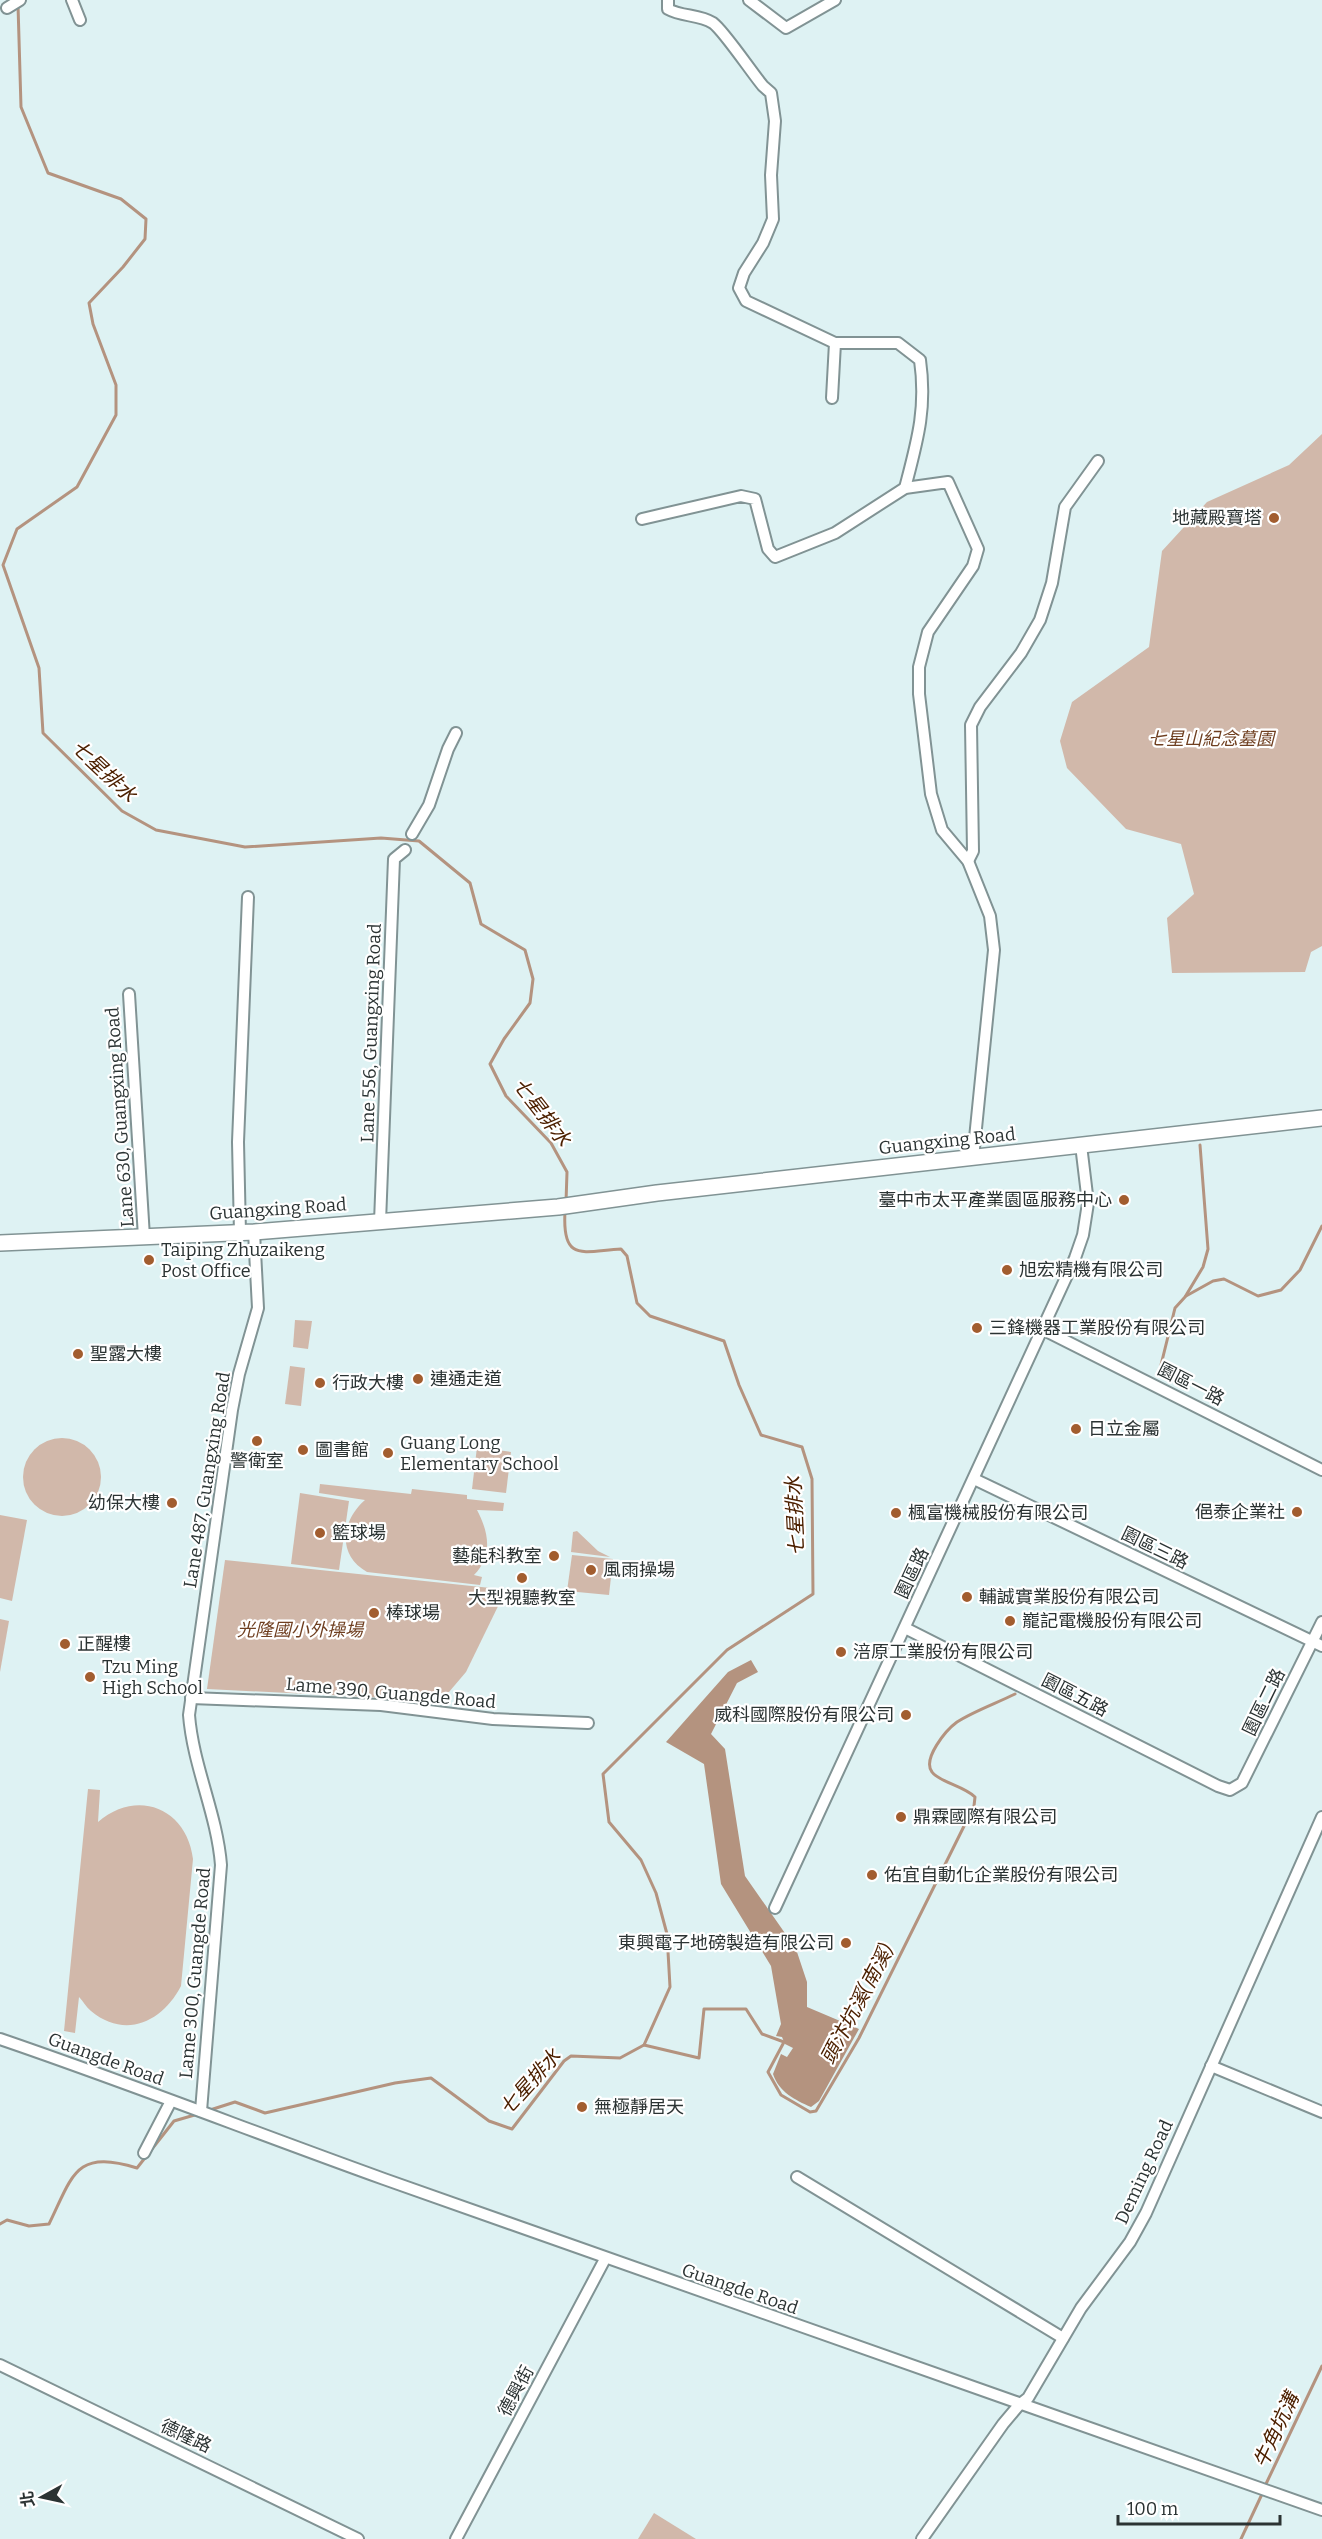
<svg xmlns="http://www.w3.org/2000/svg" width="1322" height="2539" font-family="Bitter,'Noto Sans TC',serif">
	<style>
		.green { fill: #d1b8aa }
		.water { fill: #b4937f }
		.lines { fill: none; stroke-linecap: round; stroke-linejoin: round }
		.stream { stroke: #b4937f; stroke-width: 3 }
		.minor-casing { stroke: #819394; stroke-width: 14 }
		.secondary-casing { stroke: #819394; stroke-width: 18 }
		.minor { stroke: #fff; stroke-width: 10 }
		.secondary { stroke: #fff; stroke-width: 15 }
		.poi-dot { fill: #a25d2f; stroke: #fff; stroke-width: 2 }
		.labels { text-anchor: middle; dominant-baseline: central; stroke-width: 4.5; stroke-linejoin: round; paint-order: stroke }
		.poi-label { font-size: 18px; fill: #2b3333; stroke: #fff; text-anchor: start }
		.park-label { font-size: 18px; font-style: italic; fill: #6f3f20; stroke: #fff }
		.street-label { font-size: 18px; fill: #2b3333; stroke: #fff }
		.water-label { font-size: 20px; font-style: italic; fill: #4c2000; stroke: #fff }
	</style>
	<rect width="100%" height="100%" fill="#def2f3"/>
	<g class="green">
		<polygon points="1322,434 1322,946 1311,952 1305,972 1172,973 1167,918 1194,894 1181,844 1126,829 1067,768 1060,741 1072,702 1149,647 1162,551 1207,502 1289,465"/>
		<polygon points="295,1320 312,1321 308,1349 293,1347"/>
		<polygon points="290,1366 305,1368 301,1406 285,1404"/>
		<circle cx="62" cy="1477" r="39"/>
		<polygon points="477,1447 511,1452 506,1493 472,1489"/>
		<path d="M320,1484L411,1494L412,1489L467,1495V1499L504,1503L503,1511L477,1510C489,1533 493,1555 474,1575L482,1577L480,1585L367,1572C336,1554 342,1520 365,1500L319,1493Z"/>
		<polygon points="300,1493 349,1501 339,1570 291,1564"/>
		<polygon points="0,1515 27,1520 12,1601 0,1598"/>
		<polygon points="577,1531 598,1551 610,1557 571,1552 573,1532"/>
		<polygon points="572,1555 613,1559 609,1595 567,1591"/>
		<polygon points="225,1560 500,1589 503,1596 466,1672 449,1692 407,1699 207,1689"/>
		<polygon points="0,1619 9,1621 0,1672"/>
		<path d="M88,1789L100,1790L98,1822C137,1788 187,1808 193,1859L181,1986C163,2021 126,2040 91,2011C86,2007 83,2001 79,1997L75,2033L64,2031Z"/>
		<polygon points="654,2513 696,2539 638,2539"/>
	</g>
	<path class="water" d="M751,1660L758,1672L737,1683L711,1734L725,1749L745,1876L796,1949L807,1982V2007L859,2029L819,2101L811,2107C795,2100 779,2092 773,2074L781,2054L787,2057L793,2048L785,2044L782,2037L776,2036L781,2024L771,1966L721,1884L704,1764L666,1742L728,1672Z"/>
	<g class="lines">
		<g class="stream">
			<polyline points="18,5 21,107 48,173 121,199 146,219 145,239 123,267 89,303 93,324 116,385 116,415 77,487 17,529 3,565 39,668 43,733 122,811 156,830 245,847 381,838 419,841 470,883 481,924 525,950 533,979 530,1003 504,1039 490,1064 506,1096 551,1143 567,1172 566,1202"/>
			<polyline points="1186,1296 1213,1281 1224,1279 1258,1296 1281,1290 1300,1270 1322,1226"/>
			<polyline points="1160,1369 1175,1308 1185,1297 1203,1267 1208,1249 1200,1145"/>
			<path d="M644,2045L699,2058L704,2009H746L762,2034L784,2042L768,2072L781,2095L810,2112L816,2111L859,2038L974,1806L975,1797C964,1786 939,1782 932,1772C922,1759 946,1730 957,1722C974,1711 997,1703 1015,1694"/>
			<path d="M210,2110L235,2102L265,2113L395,2083L431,2078L489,2121L512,2129L564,2061L571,2056L620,2058L644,2045L670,1987L667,1934L656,1893L641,1860L609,1822L603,1774L727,1650L813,1594L812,1479L802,1447L761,1435L739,1385L724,1341L650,1316L637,1303L627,1256L621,1249C583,1251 562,1263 565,1212"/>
			<path d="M0,2224L7,2220L29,2226L49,2224C73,2175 75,2149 137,2168L174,2121L198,2114"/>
			<polyline points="1265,2486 1322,2366"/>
			<polyline points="1241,2539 1263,2492"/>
		</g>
		<g class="minor-casing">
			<g id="minor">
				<polyline points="72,0 80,20"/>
				<path d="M668,0V9C682,17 699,14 713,23C724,31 752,73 763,86L771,93L775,121L771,175L773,219L763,243L744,273L739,288L746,301L835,343H898L920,360C927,409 917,442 905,488"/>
				<polyline points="749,0 786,28 835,0"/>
				<polyline points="7,8 20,0"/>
				<polyline points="832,398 835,343"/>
				<polyline points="642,519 741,496 755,499 768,549 775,557 835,533 905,488 948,482 978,549 973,566 928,632 919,667 919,694 931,794 942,830 968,861 990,916 994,950 973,1158"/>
				<polyline points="412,834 429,805 448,749 456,733"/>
				<polyline points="968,861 973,851 971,725 980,707 1021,653 1040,620 1052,583 1065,507 1098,461"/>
				<polyline points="129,994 144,1237"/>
				<polyline points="380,1222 394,859 405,850"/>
				<polyline points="240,1233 238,1142 248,897"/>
				<polyline points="1044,1330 1322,1470"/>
				<polyline points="974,1479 1322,1646"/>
				<polyline points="905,1628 1218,1786 1230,1790 1242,1783 1322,1622"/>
				<polyline points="191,1698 381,1705 493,1719 588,1723"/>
				<polyline points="775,1908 1075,1258 1083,1235 1088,1203 1081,1145"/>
				<path d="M0,2039C129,2083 256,2133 384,2179C696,2292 1009,2402 1322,2510"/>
				<polyline points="1211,2066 1322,2112"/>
				<path d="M201,2111L221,1865C217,1814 193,1766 189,1715L232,1410L239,1374L258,1308L254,1232"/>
				<polyline points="144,2153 171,2101"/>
				<polyline points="797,2177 1063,2338"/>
				<polyline points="0,2365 358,2539"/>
				<polyline points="456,2539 605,2259"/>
				<polyline points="922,2539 1003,2424 1019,2405 1028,2398 1081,2308 1130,2242 1146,2213 1322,1817"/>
			</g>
		</g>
		<g class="secondary-casing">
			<polyline id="secondary" points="0,1243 254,1232 558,1207 657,1193 1322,1118"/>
		</g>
		<use href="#minor" class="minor"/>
		<use href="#secondary" class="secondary"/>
	</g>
	<g class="poi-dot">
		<circle cx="1274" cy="518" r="6"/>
		<circle cx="1124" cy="1200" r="6"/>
		<circle cx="149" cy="1260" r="6"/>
		<circle cx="1007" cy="1270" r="6"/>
		<circle cx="977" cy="1328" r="6"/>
		<circle cx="78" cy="1354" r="6"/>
		<circle cx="418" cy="1379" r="6"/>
		<circle cx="320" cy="1383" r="6"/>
		<circle cx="1076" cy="1429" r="6"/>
		<circle cx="257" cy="1441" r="6"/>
		<circle cx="303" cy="1450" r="6"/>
		<circle cx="388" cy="1453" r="6"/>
		<circle cx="172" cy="1503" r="6"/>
		<circle cx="1297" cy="1512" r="6"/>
		<circle cx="896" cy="1513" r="6"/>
		<circle cx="320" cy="1533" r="6"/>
		<circle cx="554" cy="1556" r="6"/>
		<circle cx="591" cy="1570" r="6"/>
		<circle cx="522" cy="1578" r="6"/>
		<circle cx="967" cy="1597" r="6"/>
		<circle cx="374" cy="1613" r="6"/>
		<circle cx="1010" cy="1621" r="6"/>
		<circle cx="65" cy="1644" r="6"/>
		<circle cx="841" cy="1652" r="6"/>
		<circle cx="90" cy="1677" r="6"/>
		<circle cx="906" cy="1715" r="6"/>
		<circle cx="901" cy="1817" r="6"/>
		<circle cx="872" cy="1875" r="6"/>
		<circle cx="846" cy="1943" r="6"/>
		<circle cx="582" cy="2107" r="6"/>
	</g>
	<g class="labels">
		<g class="poi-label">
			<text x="1262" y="518" text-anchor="end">地藏殿寶塔</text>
			<text x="1112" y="1200" text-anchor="end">臺中市太平產業園區服務中心</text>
			<text x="161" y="1250">Taiping Zhuzaikeng<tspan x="161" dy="21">Post Office</tspan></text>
			<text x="1019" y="1270">旭宏精機有限公司</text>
			<text x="989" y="1328">三鋒機器工業股份有限公司</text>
			<text x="90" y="1354">聖露大樓</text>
			<text x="430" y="1379">連通走道</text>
			<text x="332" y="1383">行政大樓</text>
			<text x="1088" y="1429">日立金屬</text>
			<text x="400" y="1443">Guang Long<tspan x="400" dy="21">Elementary School</tspan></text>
			<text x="315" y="1450">圖書館</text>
			<text x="257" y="1461" text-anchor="middle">警衛室</text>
			<text x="160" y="1503" text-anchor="end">幼保大樓</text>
			<text x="1285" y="1512" text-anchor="end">俋泰企業社</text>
			<text x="908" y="1513">楓富機械股份有限公司</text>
			<text x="332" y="1533">籃球場</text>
			<text x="542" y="1556" text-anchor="end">藝能科教室</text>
			<text x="603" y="1570">風雨操場</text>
			<text x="979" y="1597">輔誠實業股份有限公司</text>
			<text x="522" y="1598" text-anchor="middle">大型視聽教室</text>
			<text x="386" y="1613">棒球場</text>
			<text x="1022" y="1621">巃記電機股份有限公司</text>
			<text x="77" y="1644">正醒樓</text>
			<text x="853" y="1652">涪原工業股份有限公司</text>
			<text x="102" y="1667">Tzu Ming<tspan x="102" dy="21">High School</tspan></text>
			<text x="894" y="1715" text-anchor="end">威科國際股份有限公司</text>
			<text x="913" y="1817">鼎霖國際有限公司</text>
			<text x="884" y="1875">佑宜自動化企業股份有限公司</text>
			<text x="834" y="1943" text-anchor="end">東興電子地磅製造有限公司</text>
			<text x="594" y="2107">無極靜居天</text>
		</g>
		<g class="park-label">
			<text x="1211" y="739">七星山紀念墓園</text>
			<text x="300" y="1630">光隆國小外操場</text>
		</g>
		<g class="street-label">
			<text transform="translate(371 1033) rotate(-88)">Lane 556, Guangxing Road</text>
			<text transform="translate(120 1117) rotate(-94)">Lane 630, Guangxing Road</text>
			<text transform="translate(947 1141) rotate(-6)">Guangxing Road</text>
			<text transform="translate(278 1209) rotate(-4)">Guangxing Road</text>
			<text transform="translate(1191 1384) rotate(27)">園區一路</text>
			<text transform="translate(207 1480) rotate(-81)">Lane 487, Guangxing Road</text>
			<text transform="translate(1155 1548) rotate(26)">園區三路</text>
			<text transform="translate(912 1573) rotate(-65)">園區路</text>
			<text transform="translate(391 1693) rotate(5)">Lame 390, Guangde Road</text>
			<text transform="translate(1075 1695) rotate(27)">園區五路</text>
			<text transform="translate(1264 1702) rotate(-64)">園區二路</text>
			<text transform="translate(195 1973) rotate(-85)">Lame 300, Guangde Road</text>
			<text transform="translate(106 2059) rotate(20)">Guangde Road</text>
			<text transform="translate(1144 2172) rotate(-65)">Deming Road</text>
			<text transform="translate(740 2289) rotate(19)">Guangde Road</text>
			<text transform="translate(516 2391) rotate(-62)">德興街</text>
			<text transform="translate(186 2436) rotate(25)">德隆路</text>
		</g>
		<g class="water-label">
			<text transform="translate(104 771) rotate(43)">七星排水</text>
			<text transform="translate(542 1112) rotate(52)">七星排水</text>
			<text transform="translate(795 1516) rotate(-93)">七星排水</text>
			<text transform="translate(857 2004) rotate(-62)">頭汴坑溪(南溪)</text>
			<text transform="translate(530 2082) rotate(-48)">七星排水</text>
			<text transform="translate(1276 2430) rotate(-65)">牛角坑溝</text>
		</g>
	</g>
	<g transform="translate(42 2497) rotate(262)" stroke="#ffffff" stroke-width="4.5" paint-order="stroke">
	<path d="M0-4.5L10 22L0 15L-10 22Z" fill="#2b3333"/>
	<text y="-9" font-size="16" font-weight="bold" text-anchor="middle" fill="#2b3333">北</text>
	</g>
	<path d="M1118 2515v9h162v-9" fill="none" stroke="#2b3333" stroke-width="3"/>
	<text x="1127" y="2515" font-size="18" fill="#2b3333" stroke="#ffffff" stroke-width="4.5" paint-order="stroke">100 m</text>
</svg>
